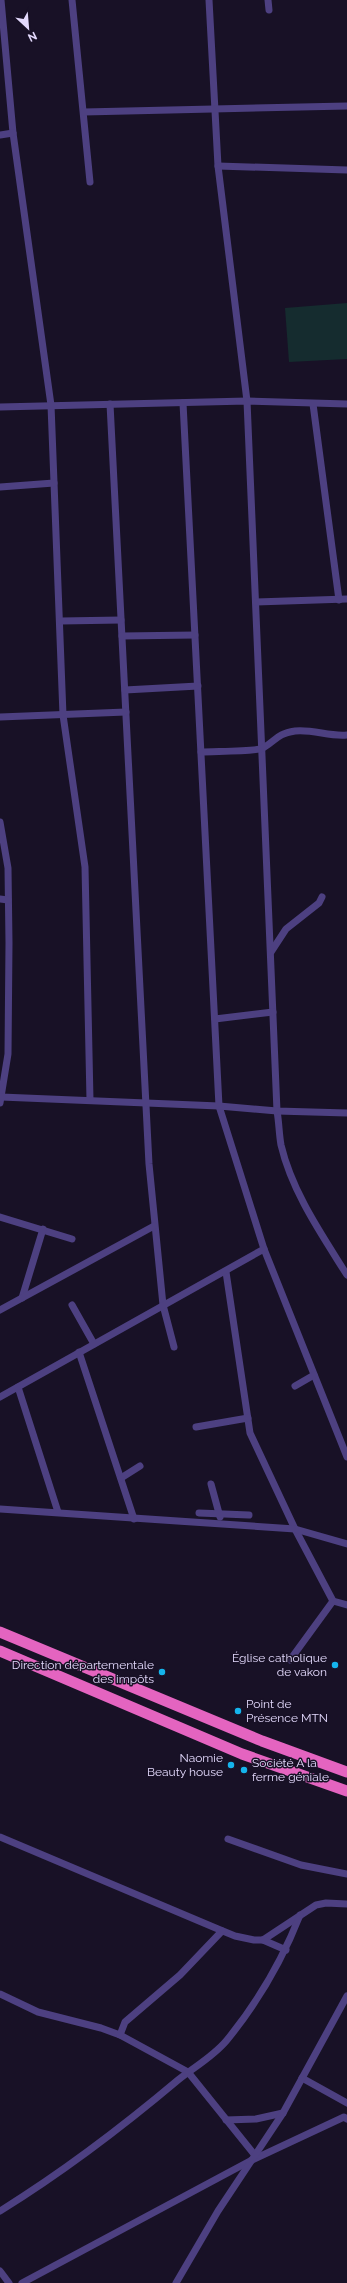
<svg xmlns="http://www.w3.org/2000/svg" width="347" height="2283" font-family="Raleway,sans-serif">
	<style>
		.green { fill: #152c2f }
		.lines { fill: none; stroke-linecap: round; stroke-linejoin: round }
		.minor { stroke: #4d4081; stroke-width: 7 }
		.trunk { stroke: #e464c0; stroke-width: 11 }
		.poi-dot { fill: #15b4ec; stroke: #181126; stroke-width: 1.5 }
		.labels { text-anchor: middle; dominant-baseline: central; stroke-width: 3; stroke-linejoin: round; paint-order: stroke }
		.poi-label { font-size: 12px; fill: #e3d9fc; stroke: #181126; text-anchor: end }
	</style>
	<rect width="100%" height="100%" fill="#181126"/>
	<polygon class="green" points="347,303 347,359 289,362 285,308"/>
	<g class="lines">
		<g class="minor">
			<polyline points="1,0 13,133 51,405 63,715 85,867 90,1100"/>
			<polyline points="72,0 90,182"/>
			<path d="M209,0L218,166L247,401L277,1111C279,1122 279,1134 281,1145C292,1192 322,1235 347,1275"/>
			<polyline points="268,0 269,10"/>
			<polyline points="84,112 347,106"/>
			<polyline points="0,135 13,133"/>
			<polyline points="218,166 347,170"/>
			<polyline points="183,403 219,1106 264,1249 347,1457"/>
			<polyline points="110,404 149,1164 163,1305 174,1347"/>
			<polyline points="313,404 339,600"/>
			<polyline points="0,407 247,401 347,404"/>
			<polyline points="0,487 54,483"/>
			<polyline points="256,602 347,599"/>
			<polyline points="61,621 121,620"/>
			<polyline points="122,636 195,635"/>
			<polyline points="125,690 198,686"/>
			<polyline points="0,717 126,712"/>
			<path d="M201,752C212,751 256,752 263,748C277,740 276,734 295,731C313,729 330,737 347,735"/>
			<polyline points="0,822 8,868 9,943 8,1054 0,1103"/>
			<polyline points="0,899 8,900"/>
			<polyline points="271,952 286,929 319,903 322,897"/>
			<polyline points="215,1019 273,1012"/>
			<polyline points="1,1097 219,1106 277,1111 347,1113"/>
			<polyline points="0,1217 72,1239"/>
			<polyline points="226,1272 250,1433 295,1529 333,1601 347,1605"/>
			<polyline points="22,1298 43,1229"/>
			<polyline points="72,1305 94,1344"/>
			<polyline points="0,1310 154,1226"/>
			<polyline points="79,1352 134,1519"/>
			<polyline points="295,1386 314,1375"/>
			<polyline points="18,1387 58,1512"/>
			<polyline points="0,1397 264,1249"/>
			<polyline points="196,1427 248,1418"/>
			<polyline points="121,1478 140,1466"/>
			<polyline points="211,1484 220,1517"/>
			<polyline points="0,1509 295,1529 347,1544"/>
			<polyline points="199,1513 249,1515"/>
			<polyline points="290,1660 333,1601"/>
			<polyline points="0,1837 218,1929 235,1936 254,1940 263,1940 316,1905 326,1903 347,1904"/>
			<polyline points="228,1839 301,1865 347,1874"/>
			<polyline points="263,1940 286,1950"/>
			<polyline points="0,1994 38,2012 101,2028 120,2035 188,2072 254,2154"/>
			<polyline points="120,2035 125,2022 180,1975 222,1931"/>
			<polyline points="302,2078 347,2103"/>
			<polyline points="226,2120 256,2119 283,2113"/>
			<path d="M0,2211C63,2172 121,2128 178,2080C194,2067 213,2057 227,2040C258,2002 282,1961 300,1915"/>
			<polyline points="0,2271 9,2283"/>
			<polyline points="22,2283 250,2161 344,2117 347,2119"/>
			<polyline points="176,2283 218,2211 283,2113 347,1996"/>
		</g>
		<g class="trunk">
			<polyline points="0,1632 262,1741 347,1772"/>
			<polyline points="0,1651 242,1754 347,1791"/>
		</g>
	</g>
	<g class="poi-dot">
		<circle cx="335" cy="1665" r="4"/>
		<circle cx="162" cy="1672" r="4"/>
		<circle cx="238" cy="1711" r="4"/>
		<circle cx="231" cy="1765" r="4"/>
		<circle cx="244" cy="1770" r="4"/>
	</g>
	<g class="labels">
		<g class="poi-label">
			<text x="327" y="1658">Église catholique<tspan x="327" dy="14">de vakon</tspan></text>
			<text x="154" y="1665">Direction départementale<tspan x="154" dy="14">des impôts</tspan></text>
			<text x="246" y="1704" text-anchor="start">Point de<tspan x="246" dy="14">Présence MTN</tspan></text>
			<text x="223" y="1758">Naomie<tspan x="223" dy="14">Beauty house</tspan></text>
			<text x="252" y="1763" text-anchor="start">Société A la<tspan x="252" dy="14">ferme géniale</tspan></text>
		</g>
	</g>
	<g transform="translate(28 28) rotate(154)" stroke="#181126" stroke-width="3" paint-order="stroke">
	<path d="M0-3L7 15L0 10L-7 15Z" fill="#e3d9fc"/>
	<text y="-6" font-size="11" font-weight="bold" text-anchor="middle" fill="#e3d9fc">N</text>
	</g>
</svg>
